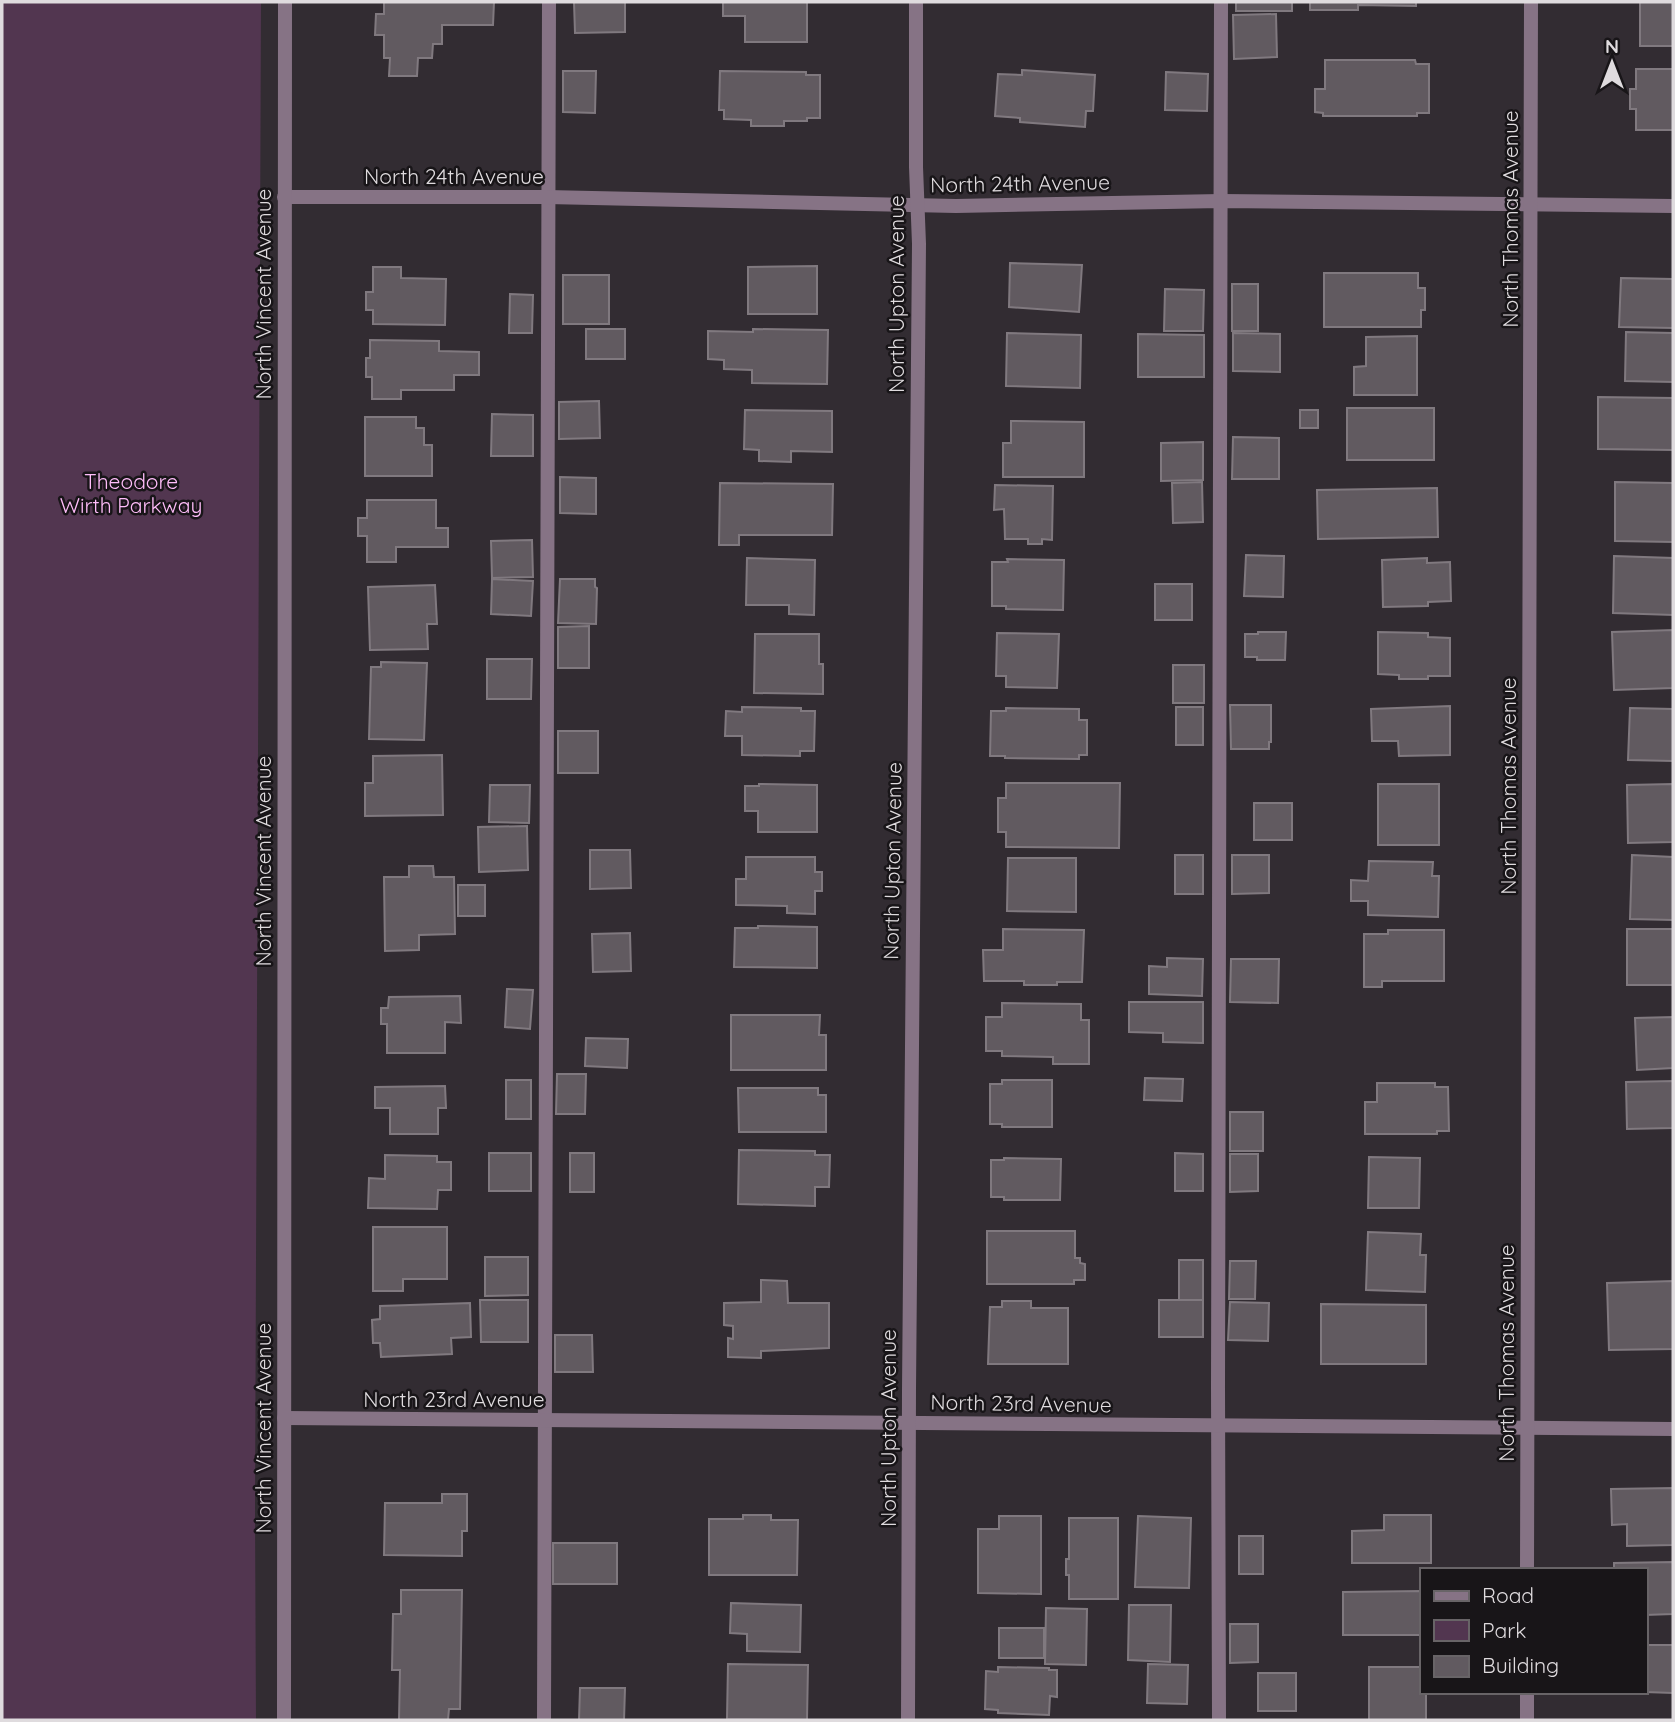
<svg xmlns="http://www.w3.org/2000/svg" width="1675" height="1722" font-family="Quicksand,sans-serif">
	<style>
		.green { fill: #523650 }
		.building { fill: #615a60; stroke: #80797f; stroke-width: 2 }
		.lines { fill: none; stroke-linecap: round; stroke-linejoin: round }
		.service { stroke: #867385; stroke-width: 14 }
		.minor { stroke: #867385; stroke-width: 14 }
		.labels { text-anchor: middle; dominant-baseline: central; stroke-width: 5; stroke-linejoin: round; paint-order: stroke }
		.street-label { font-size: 21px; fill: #dfdbde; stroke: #181518 }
		.park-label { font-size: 21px; fill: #ffbdfa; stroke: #181518 }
	</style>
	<rect width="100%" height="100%" fill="#322c32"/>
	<polygon class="green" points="2,2 261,2 255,1512 256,1720 2,1720"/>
	<g class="building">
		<polygon points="384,2 494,2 493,25 442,25 442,44 433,44 432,58 418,58 417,76 389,76 390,58 384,58 384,35 375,35 376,14 384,14"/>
		<polygon points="574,2 625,2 625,32 575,33"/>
		<polygon points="723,2 807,2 807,42 745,42 745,16 723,16"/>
		<rect x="1236" y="2" width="56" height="9"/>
		<polygon points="1310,2 1416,2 1416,6 1358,5 1358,10 1310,10"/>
		<rect x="1640" y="2" width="33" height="44"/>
		<polygon points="1276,14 1277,57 1234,59 1233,15"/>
		<polygon points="1325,60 1415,60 1416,64 1429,64 1429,113 1417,113 1417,116 1323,116 1323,113 1315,112 1315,89 1325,89"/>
		<polygon points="1636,69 1673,69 1673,130 1636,130 1636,109 1630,109 1630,89 1636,89"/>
		<polygon points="1022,70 1095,75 1093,111 1086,111 1085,127 1020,122 1020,118 995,116 998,74 1022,75"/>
		<polygon points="563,71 596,71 595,113 563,112"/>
		<polygon points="720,71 806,72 806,75 820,75 820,118 807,118 807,121 784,121 784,126 751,126 751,120 724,119 724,110 719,110"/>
		<polygon points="1166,72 1208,74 1207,111 1165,110"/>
		<polygon points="1010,263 1082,265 1079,312 1009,307"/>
		<polygon points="817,266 817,314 748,314 748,267"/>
		<polygon points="373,267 401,267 401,278 446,279 445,325 373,324 373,310 366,310 366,292 373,292"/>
		<polygon points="1324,273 1418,273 1418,288 1425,288 1425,310 1421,310 1421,327 1324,327"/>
		<rect x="563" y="275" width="46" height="49"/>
		<polygon points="1621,278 1673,279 1673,328 1619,327"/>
		<rect x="1232" y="284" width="26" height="47"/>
		<polygon points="1165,289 1204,290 1203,331 1164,331"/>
		<polygon points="510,294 533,295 532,333 509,333"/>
		<rect x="586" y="329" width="39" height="30"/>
		<polygon points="753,329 828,330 827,384 752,383 752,370 724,369 724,360 708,359 708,331 753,332"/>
		<polygon points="1626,332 1673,333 1673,382 1625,381"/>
		<polygon points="1007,333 1081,335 1080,388 1006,386"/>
		<polygon points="1233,333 1280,334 1280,372 1233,371"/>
		<polygon points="1138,334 1204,335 1204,377 1138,377"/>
		<polygon points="1417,336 1417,395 1354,395 1354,367 1366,366 1366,337"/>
		<polygon points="370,340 439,341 439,351 479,352 479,375 454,375 454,390 401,390 401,399 372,399 372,377 366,377 366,358 370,358"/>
		<polygon points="1598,397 1673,398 1673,450 1598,449"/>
		<polygon points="599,401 600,438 559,439 559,402"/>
		<rect x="1347" y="408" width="87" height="52"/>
		<polygon points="745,410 832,411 832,452 791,451 791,462 759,461 759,450 744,449"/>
		<rect x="1300" y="410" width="18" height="18"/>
		<polygon points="492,414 533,415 533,456 491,456"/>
		<polygon points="365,417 416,417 416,428 424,428 424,445 432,445 432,476 365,476"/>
		<polygon points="1011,421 1084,422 1084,477 1003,477 1003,443 1011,443"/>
		<polygon points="1233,437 1279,438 1279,479 1232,479"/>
		<polygon points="1203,442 1203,480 1161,481 1161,443"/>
		<polygon points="560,477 596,478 596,514 560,513"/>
		<polygon points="1202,482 1203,522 1173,523 1172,483"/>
		<polygon points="1615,482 1673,483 1673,542 1615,541"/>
		<polygon points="720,483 833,484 832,535 739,535 739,545 719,545"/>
		<polygon points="995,485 1053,486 1052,540 1042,539 1042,544 1028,544 1028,539 1005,539 1004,509 994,510"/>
		<polygon points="1437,488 1438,537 1318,539 1317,490"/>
		<polygon points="367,500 436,500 436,528 448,528 448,547 396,547 396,562 367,562 367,536 358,536 358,518 367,518"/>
		<polygon points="532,540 533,577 492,578 491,541"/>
		<polygon points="1246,555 1284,556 1283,597 1244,596"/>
		<polygon points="1614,556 1673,558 1673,615 1613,613"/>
		<polygon points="747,558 815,560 814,615 789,614 789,605 746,605"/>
		<polygon points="1427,558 1427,563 1450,562 1451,601 1428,602 1428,606 1383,607 1382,560"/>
		<polygon points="1007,559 1064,560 1063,610 1006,609 1006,606 992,606 992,562 1008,562"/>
		<polygon points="492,579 533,581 531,616 491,614"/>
		<polygon points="560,579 595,579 595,587 597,588 596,624 558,623"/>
		<rect x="1155" y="584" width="37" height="36"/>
		<polygon points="435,585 437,624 427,624 428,649 370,650 368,587"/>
		<polygon points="589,626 589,668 558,668 558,627"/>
		<polygon points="1673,630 1673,688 1614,690 1612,632"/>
		<polygon points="1258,632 1286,632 1285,660 1257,660 1257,657 1245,657 1245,634 1258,634"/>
		<polygon points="1378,632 1428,633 1428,637 1450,638 1450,676 1428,676 1428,679 1399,679 1399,675 1378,674"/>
		<polygon points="997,633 1059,634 1057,688 1006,687 1006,676 996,676"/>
		<polygon points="755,634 819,634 819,664 823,664 823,694 754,693"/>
		<polygon points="487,659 532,659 531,699 487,699"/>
		<polygon points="381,662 427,663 424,740 369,739 371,667 381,667"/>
		<rect x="1173" y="665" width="31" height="38"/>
		<polygon points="1230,705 1271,705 1271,742 1269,742 1269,749 1231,749"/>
		<polygon points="1450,706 1450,755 1399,756 1398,741 1372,741 1371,709"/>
		<polygon points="742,707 801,708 801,711 815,711 814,751 800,751 800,756 742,755 742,736 725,736 726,711 742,712"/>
		<rect x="1176" y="707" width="27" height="38"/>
		<polygon points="1006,708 1079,709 1079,720 1087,720 1087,755 1079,755 1079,759 1005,758 1005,756 990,756 991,711 1006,711"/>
		<polygon points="1630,708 1673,709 1673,761 1628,760"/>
		<rect x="558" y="731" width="40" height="42"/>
		<polygon points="442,755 443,815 365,816 365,783 373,783 373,756"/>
		<polygon points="1006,783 1120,783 1119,848 1006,847 1006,832 998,832 998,798 1006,798"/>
		<polygon points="759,784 817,785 817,832 758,832 758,811 745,811 745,786 759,786"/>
		<rect x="1378" y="784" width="61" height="61"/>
		<polygon points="1673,784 1673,842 1628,843 1627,785"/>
		<polygon points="490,785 530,785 529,823 489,822"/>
		<rect x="1254" y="803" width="38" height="37"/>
		<polygon points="527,826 528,870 479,872 478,827"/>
		<polygon points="590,850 630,850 631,888 590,889"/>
		<rect x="1175" y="855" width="28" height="39"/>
		<polygon points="1232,855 1269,855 1269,893 1232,894"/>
		<polygon points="1632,855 1673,857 1673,920 1630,919"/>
		<polygon points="746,857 815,857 815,872 822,872 822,891 815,891 815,914 787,913 787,906 736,905 736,879 746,879"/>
		<polygon points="1008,858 1076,858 1076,912 1007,911"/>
		<polygon points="1369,861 1433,862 1432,876 1439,876 1438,917 1368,915 1368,901 1351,901 1351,880 1368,881"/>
		<polygon points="409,866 433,866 434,877 454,877 455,934 419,935 419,950 385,951 384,877 409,877"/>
		<rect x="458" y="885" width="27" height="31"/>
		<polygon points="758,926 817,927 817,968 734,967 735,928 758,928"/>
		<polygon points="1003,929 1084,930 1082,982 1057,982 1057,985 1024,985 1024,981 984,981 983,950 1003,950"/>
		<rect x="1627" y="929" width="46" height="56"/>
		<polygon points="1388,930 1444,930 1444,981 1382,981 1382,987 1364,987 1364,934 1388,934"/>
		<polygon points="630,933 631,971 593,972 592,934"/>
		<polygon points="1167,958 1203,959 1202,996 1149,994 1149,966 1167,967"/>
		<polygon points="1231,959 1279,959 1278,1003 1230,1002"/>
		<polygon points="507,989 533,990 530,1029 505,1027"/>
		<polygon points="460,996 461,1023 445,1022 445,1053 387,1053 387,1024 381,1024 381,1008 388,1008 389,997"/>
		<polygon points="1129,1002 1203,1002 1203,1043 1163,1042 1163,1033 1129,1032"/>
		<polygon points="1002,1003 1081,1004 1081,1020 1089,1020 1089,1064 1053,1064 1053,1057 1002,1056 1002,1051 986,1051 986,1017 1002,1017"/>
		<polygon points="731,1015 820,1015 819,1035 826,1035 826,1070 731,1070"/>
		<polygon points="1673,1017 1673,1068 1637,1070 1635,1018"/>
		<polygon points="586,1038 628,1039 627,1068 585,1066"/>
		<polygon points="557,1074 586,1074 585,1114 556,1114"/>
		<polygon points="1145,1078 1183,1079 1182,1101 1144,1100"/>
		<rect x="506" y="1080" width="25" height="39"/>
		<polygon points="1002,1080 1052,1080 1052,1127 1002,1127 1002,1124 990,1124 990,1084 1002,1084"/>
		<polygon points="1673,1081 1673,1128 1627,1129 1626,1082"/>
		<polygon points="1377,1083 1435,1083 1435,1087 1448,1087 1449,1131 1437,1131 1437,1134 1365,1134 1365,1102 1377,1102"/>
		<polygon points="445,1086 446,1108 438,1108 438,1134 390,1134 390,1108 375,1108 375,1087"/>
		<polygon points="738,1088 818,1088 818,1095 826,1095 826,1132 739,1132"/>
		<rect x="1230" y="1112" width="33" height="39"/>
		<polygon points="739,1150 815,1151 815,1155 830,1155 829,1187 815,1187 815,1206 738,1204"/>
		<rect x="489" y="1153" width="42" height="38"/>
		<rect x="570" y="1153" width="24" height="39"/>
		<polygon points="1175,1153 1203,1154 1203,1191 1175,1191"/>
		<polygon points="1230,1154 1258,1154 1258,1191 1230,1192"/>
		<polygon points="385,1155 437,1156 437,1162 451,1162 451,1190 438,1190 437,1209 368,1208 369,1178 385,1179"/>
		<polygon points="1369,1157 1420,1158 1419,1208 1368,1208"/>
		<polygon points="1004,1158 1061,1159 1060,1200 1004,1200 1004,1197 991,1197 991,1160 1004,1160"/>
		<polygon points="373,1227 447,1227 447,1279 403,1279 403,1291 373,1291"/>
		<polygon points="987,1231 1075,1231 1075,1258 1080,1258 1080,1263 1085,1264 1085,1280 1074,1280 1074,1284 987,1284"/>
		<polygon points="1368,1232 1421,1234 1420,1255 1426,1255 1425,1292 1366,1290"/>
		<polygon points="485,1257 528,1257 528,1295 485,1296"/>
		<rect x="1179" y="1260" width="24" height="40"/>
		<polygon points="1230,1261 1256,1261 1255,1299 1229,1299"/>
		<polygon points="761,1280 787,1281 788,1303 829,1303 829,1348 761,1351 761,1358 728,1357 728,1338 733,1339 733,1326 724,1325 724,1303 761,1302"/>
		<polygon points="1673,1281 1673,1349 1609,1350 1607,1283"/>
		<polygon points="480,1300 528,1300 528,1342 481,1342"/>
		<rect x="1159" y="1300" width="44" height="37"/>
		<polygon points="1002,1301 1031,1301 1031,1308 1068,1308 1068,1364 988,1364 990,1307 1002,1307"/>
		<polygon points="1230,1302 1269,1303 1268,1341 1228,1340"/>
		<polygon points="470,1303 471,1337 451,1338 452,1354 381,1357 380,1343 373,1343 372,1320 380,1319 380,1306"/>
		<polygon points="1321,1304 1426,1305 1426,1364 1321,1364"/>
		<polygon points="555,1335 592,1335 593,1372 555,1372"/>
		<polygon points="1673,1488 1673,1545 1627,1546 1627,1524 1612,1525 1611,1489"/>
		<polygon points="442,1494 467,1494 467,1531 462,1531 462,1556 384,1555 385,1503 442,1503"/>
		<polygon points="743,1515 771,1515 771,1520 798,1520 797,1575 709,1575 709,1519 743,1519"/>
		<polygon points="1384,1515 1431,1515 1431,1563 1352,1563 1352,1531 1384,1530"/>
		<polygon points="999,1516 1041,1516 1041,1594 978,1593 978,1529 999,1529"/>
		<polygon points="1138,1516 1191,1518 1189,1588 1135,1587"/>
		<polygon points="1069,1518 1118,1518 1118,1599 1069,1599 1069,1575 1066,1575 1066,1559 1069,1559"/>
		<rect x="1239" y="1536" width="24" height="38"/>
		<rect x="553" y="1543" width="64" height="41"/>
		<polygon points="1673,1562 1673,1614 1645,1615 1645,1570 1614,1570 1614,1563"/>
		<polygon points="401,1590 462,1590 460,1709 449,1709 448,1720 399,1720 400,1670 392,1670 393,1614 401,1614"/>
		<polygon points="1421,1591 1421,1635 1343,1635 1343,1592"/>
		<polygon points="731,1603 801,1605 800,1652 747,1651 747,1634 730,1633"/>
		<polygon points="1129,1605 1171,1605 1170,1662 1128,1660"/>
		<polygon points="1046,1608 1087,1609 1086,1665 1045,1664"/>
		<polygon points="1230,1624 1258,1624 1258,1662 1230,1663"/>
		<rect x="999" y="1628" width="45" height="30"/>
		<polygon points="1645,1645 1673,1645 1673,1693 1645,1692"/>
		<polygon points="728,1664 808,1665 807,1720 727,1719"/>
		<polygon points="1148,1664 1188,1665 1187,1704 1147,1703"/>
		<polygon points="998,1667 1049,1668 1049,1670 1057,1670 1057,1697 1050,1696 1049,1715 998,1713 998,1710 985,1709 986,1671 998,1672"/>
		<polygon points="1369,1667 1421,1667 1421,1692 1426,1692 1426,1720 1369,1720"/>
		<rect x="1258" y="1673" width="38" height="38"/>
		<polygon points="580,1688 625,1688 624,1720 579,1720"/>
	</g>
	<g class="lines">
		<g class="service">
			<polyline points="544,1720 549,2"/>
			<polyline points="1219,1720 1218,1388 1221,2"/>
		</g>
		<g class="minor">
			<polyline points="284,197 547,197 956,206 1221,201 1673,206"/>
			<polyline points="284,1418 1673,1429"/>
			<polyline points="1527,1570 1531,2"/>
			<polyline points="284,1720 285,2"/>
			<polyline points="908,1720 909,1390 919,244 916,167 916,2"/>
			<polyline points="1527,1720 1527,1692"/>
		</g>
	</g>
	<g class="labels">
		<g class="street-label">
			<text x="454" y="176">North 24th Avenue</text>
			<text transform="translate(1020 183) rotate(-1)">North 24th Avenue</text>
			<text transform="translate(1510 219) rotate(-90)">North Thomas Avenue</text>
			<text transform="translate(263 294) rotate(-90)">North Vincent Avenue</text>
			<text transform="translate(896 294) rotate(-90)">North Upton Avenue</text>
			<text transform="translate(1508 786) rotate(-90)">North Thomas Avenue</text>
			<text transform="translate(263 861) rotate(-90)">North Vincent Avenue</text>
			<text transform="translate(892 861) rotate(-89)">North Upton Avenue</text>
			<text transform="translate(1506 1353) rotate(-90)">North Thomas Avenue</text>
			<text x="454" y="1399">North 23rd Avenue</text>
			<text transform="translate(1021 1403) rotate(1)">North 23rd Avenue</text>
			<text transform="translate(263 1428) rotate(-90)">North Vincent Avenue</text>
			<text transform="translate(888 1428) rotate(-90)">North Upton Avenue</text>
		</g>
		<g class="park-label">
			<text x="131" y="481">Theodore<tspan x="131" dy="24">Wirth Parkway</tspan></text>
		</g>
	</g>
	<rect width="1675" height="1722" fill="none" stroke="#dfdbde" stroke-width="7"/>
	<rect x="1420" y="1568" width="228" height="126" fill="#181518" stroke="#686467" stroke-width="2"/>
	<rect x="1434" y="1591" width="35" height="10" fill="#867385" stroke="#686467" stroke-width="2"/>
	<text x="1482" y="1603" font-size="21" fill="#dfdbde">Road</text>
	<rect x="1434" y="1620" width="35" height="21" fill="#523650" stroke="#686467" stroke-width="2"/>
	<text x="1482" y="1638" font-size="21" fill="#dfdbde">Park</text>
	<rect x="1434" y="1656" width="35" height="21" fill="#615a60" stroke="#686467" stroke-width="2"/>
	<text x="1482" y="1673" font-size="21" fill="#dfdbde">Building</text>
	<g transform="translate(1612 63)" stroke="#181518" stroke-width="5" paint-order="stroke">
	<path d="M0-5L12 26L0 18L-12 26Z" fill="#dfdbde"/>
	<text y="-10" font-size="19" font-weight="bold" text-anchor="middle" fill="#dfdbde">N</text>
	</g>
</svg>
